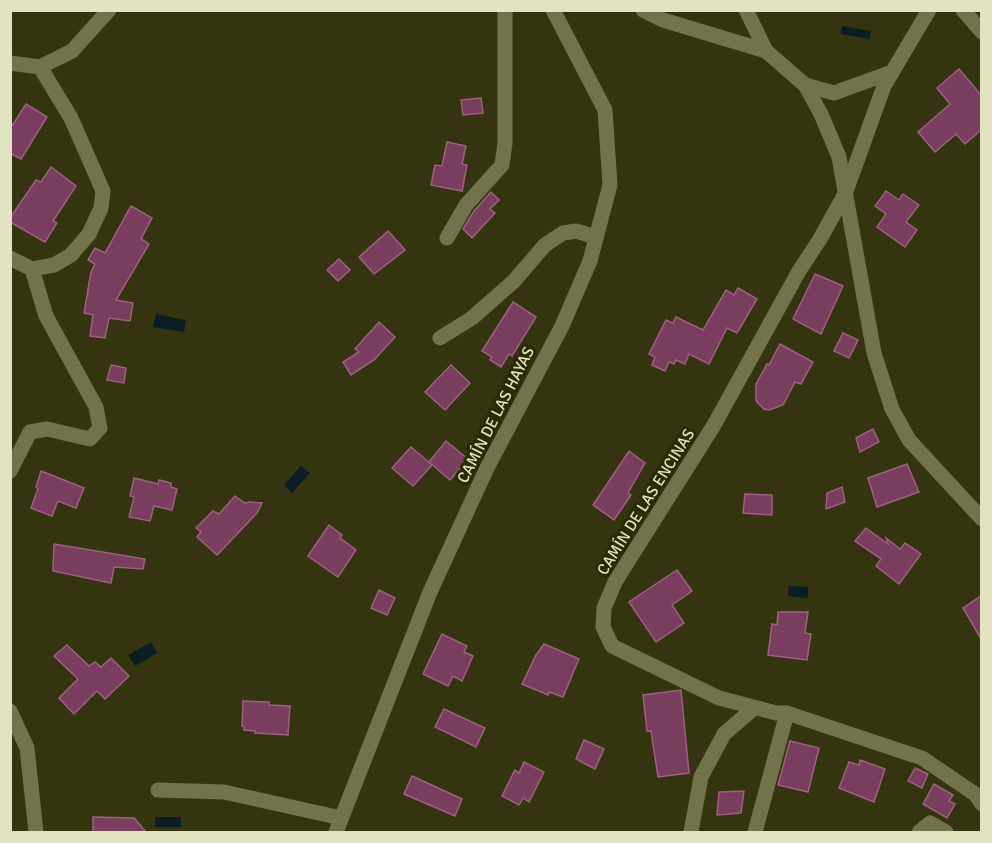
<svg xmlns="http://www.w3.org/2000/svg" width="992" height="843" font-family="Signika,sans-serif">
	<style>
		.water { fill: #0c1c23 }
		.building { fill: #793e5d; stroke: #9e607f; stroke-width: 1.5 }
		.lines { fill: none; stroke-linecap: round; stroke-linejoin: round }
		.minor { stroke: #72734b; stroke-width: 15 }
		.labels { text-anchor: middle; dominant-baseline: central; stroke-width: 6; stroke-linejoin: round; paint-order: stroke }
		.street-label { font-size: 16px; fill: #e2e4c1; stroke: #2a2a05 }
	</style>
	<rect width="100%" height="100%" fill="#343410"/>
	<g class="water">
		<polygon points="842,26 871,31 869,39 841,34"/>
		<polygon points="156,314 186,320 184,332 153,327"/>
		<polygon points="301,466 310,473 292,493 284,485"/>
		<polygon points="789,586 808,587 808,598 788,596"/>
		<polygon points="151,642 157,653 135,666 128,655"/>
		<rect x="155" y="817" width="26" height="10"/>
	</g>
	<g class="building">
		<polygon points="959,69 981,95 981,130 965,144 956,134 935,152 918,132 950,104 937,88"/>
		<polygon points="481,98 483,113 463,115 461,100"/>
		<polygon points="26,104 47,117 21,159 10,153 10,129"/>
		<polygon points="447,142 466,146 462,164 467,165 462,191 431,185 435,165 442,166"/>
		<polygon points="51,167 76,186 53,221 57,223 45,242 10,222 10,218 36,180 41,182"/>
		<polygon points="886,191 899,200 903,194 919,205 906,222 917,230 905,247 877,227 886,214 875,206"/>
		<polygon points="491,192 499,200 490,209 495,213 472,238 463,229 474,211"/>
		<polygon points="131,206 152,218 141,239 149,244 116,300 133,303 130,321 109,318 105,338 90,336 93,315 84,313 91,272 95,264 88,260 95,248 105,253"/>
		<polygon points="388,231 405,250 374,274 359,257"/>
		<polygon points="339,259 350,270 338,281 327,270"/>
		<polygon points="815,274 843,286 821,334 793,319"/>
		<polygon points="738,288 757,299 737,333 727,328 709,364 689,354 685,364 676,360 674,364 669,362 665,371 652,365 655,357 649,354 666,320 673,323 676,317 703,330 726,290 734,295"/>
		<polygon points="513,302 536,317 512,356 509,354 501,367 490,360 492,357 482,351"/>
		<polygon points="379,322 395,337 374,360 351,375 343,362 359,352 355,349"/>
		<polygon points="843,333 858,340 849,358 834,351"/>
		<polygon points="780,344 813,362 801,384 795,382 783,405 769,410 764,409 756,401 756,384 767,364 769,365"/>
		<polygon points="111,365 126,368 124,383 107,380"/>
		<polygon points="451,365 470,383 445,410 425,392"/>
		<polygon points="873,429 879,442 860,452 856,438"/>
		<polygon points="446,441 468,459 450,480 429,462"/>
		<polygon points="411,447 432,465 413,486 392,468"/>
		<polygon points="629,451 645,463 628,493 631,495 614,520 593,505"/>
		<polygon points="907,464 919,492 877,507 868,478"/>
		<polygon points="41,471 84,488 76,508 58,501 52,516 31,508 38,489 36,487"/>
		<polygon points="134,478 158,484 159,480 171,483 171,487 177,489 172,510 154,506 150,521 129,517 134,497 130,496"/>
		<polygon points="842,487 845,502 826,509 827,493"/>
		<polygon points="745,494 772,495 772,515 743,513"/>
		<polygon points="235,496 245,503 249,502 262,503 257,513 217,555 197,537 201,532 196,528 213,511 219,514"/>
		<polygon points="329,525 342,535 340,538 356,550 338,577 308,556"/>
		<polygon points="866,528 888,544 886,538 900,549 905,543 921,554 899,584 876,566 881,559 855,541"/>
		<polygon points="54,544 145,559 143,569 114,567 111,583 53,571"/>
		<polygon points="677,570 692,591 672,605 684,623 656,642 629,602"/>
		<polygon points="379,590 395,598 387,615 371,608"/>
		<polygon points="981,596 981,639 963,608"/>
		<polygon points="778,612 808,612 805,633 811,634 807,660 768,655 772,624 777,625"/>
		<polygon points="442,634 467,646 464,652 473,656 462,681 453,676 448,686 423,674"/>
		<polygon points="544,644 579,659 563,697 549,692 548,695 522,684 536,655"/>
		<polygon points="67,645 89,666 95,662 101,667 111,658 129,676 105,699 97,691 74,714 59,698 78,679 54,656"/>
		<polygon points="681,690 689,773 658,777 651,731 647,731 643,695"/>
		<polygon points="243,701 269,702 269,705 290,706 288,735 255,733 255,731 244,730 244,726 242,726"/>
		<polygon points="444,709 485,728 476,747 435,727"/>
		<polygon points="584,740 604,749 595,769 576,759"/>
		<polygon points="790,741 819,748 808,792 778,785"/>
		<polygon points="860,760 885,769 874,802 839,788 849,762 859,765"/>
		<polygon points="524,762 544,772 529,802 523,798 519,805 502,796 515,770 519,773"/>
		<polygon points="915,768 928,774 922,788 908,781"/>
		<polygon points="412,776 462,799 455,816 404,794"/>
		<polygon points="934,784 953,795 949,801 955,804 947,818 923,804"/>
		<polygon points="744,791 741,813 717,815 719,792"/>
		<polygon points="93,817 134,818 146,832 93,832"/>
	</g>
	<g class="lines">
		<g class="minor">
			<polyline points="643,10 663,20 766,51"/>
			<polyline points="746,10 766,51 805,85 821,114 839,157 874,353 892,409 909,440 982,519"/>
			<polyline points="929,10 884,86 845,194 820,239 799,271 714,425 615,582 604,608 603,627 612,646 719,698 776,713 787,713 922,758 975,794 982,804"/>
			<polyline points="963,10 982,32"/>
			<polyline points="10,63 40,67 72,51 109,10"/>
			<polyline points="805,85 834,93 892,72"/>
			<polyline points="447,238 466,205 502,165 505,143 505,10"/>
			<polyline points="10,258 32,269 46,316 96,407 100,428 90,439 47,429 30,432 10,471"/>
			<polyline points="32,269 54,265 71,255 89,234 101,208 103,191 71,118 40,67"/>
			<polyline points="440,338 472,318 513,282 545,245 563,233 576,231 596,237"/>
			<polyline points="10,711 27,748 36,832"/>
			<polyline points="158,790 224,792 341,818"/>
			<polyline points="336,832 430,592 487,468 562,326 590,261 610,185 605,110 553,10"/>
			<polyline points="691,832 701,777 724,734 754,708"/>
			<polyline points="755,832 787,713"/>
			<polyline points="919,832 930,823 946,832"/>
		</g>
	</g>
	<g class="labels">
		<g class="street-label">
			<text transform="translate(496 415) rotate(-63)">CAMÍN DE LAS HAYAS</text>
			<text transform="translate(646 502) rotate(-58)">CAMÍN DE LAS ENCINAS</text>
		</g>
	</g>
	<rect width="992" height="843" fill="none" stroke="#e2e4c1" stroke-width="24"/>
</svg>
